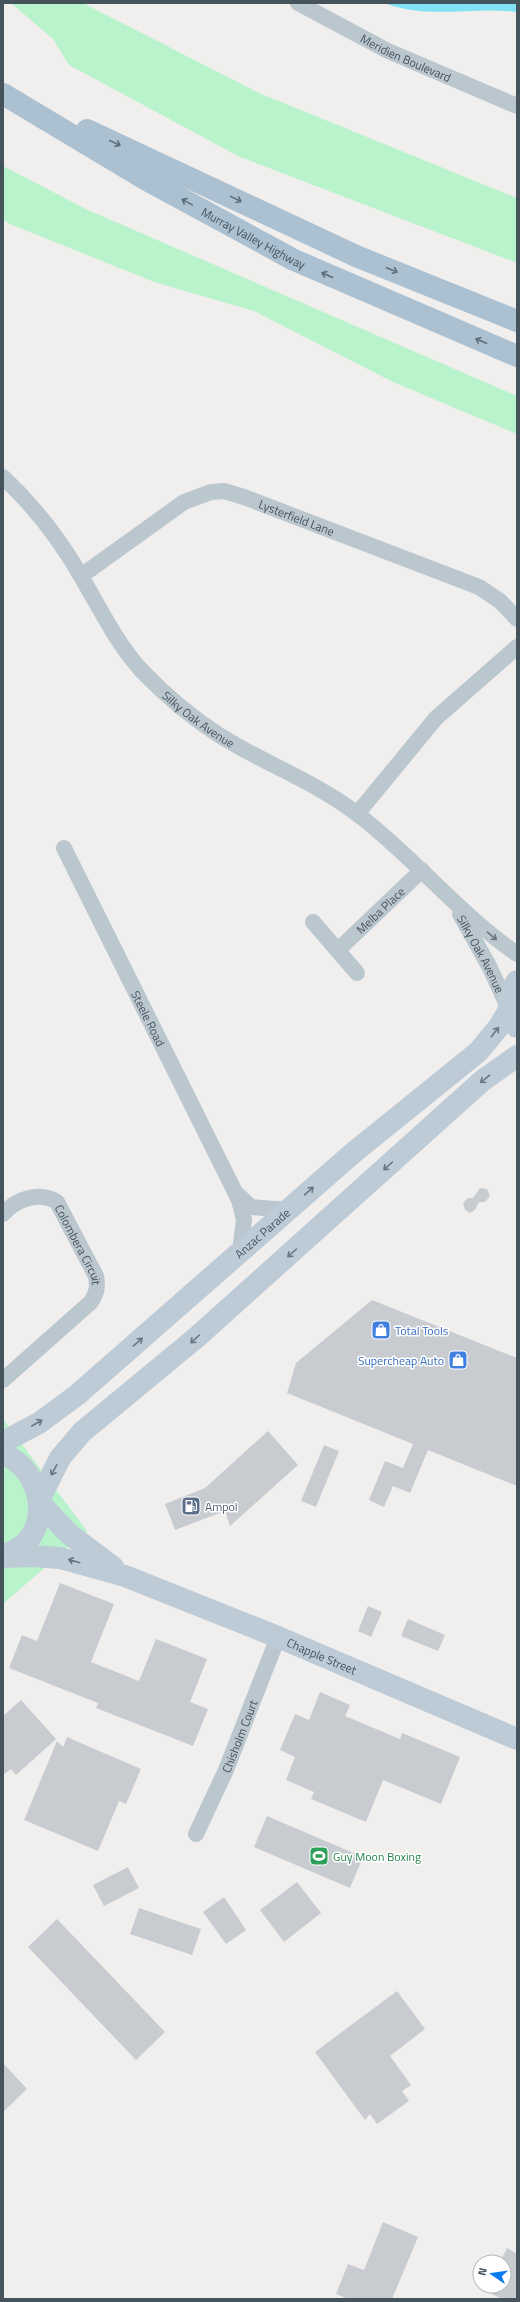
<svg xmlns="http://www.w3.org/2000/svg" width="520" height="2302" font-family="'Titillium Web',sans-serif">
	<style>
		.green { fill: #b8f3cc }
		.water { fill: #81e2f4 }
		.building { fill: #c8ccd1 }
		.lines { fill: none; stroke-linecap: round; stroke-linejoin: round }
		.street { stroke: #bbc7cf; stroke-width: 16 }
		.secondary { stroke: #bdcbd7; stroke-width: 22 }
		.primary { stroke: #abc0d0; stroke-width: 22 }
		.oneway { stroke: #5e6e7a }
		.oneway2 { stroke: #68767f }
		.oneway3 { stroke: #697782 }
		.labels { text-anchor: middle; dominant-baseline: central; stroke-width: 3; stroke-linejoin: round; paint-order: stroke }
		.street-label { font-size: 12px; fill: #45535d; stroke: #fff }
		.shop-label { font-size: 12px; fill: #366cbe; stroke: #fff; text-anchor: start }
		.service-label { font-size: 12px; fill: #4e5e75; stroke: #fff; text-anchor: start }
		.leisure-label { font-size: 12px; fill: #27864d; stroke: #fff; text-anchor: start }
	</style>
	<rect width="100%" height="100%" fill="#f1eeee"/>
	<g class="green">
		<polygon points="11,3 83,3 259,93 517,198 517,263 238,156 69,65 53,39"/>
		<polygon points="3,166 88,210 517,396 517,434 393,382 254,311 154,282 10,224 3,220"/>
		<polygon points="3,1419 87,1531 3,1604"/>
	</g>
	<path class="water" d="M384,3H517V12C472,6 429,20 384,3Z"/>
	<g class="building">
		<polygon points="480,1188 487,1189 490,1196 485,1202 479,1202 475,1210 470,1213 465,1210 463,1203 468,1198 473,1198"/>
		<polygon points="372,1300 517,1358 517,1486 428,1450 410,1493 393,1486 384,1507 369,1500 385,1461 403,1468 413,1444 287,1393 296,1363"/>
		<polygon points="268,1431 298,1465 230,1526 225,1511 175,1530 165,1504 205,1488"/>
		<polygon points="324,1445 339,1451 316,1507 301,1501"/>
		<polygon points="60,1583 114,1604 91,1662 139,1681 156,1639 207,1659 190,1702 208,1709 193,1746 96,1708 98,1703 9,1668 22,1635 37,1641"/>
		<polygon points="368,1606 382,1612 371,1637 358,1631"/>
		<polygon points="408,1619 445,1635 438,1651 401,1636"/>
		<polygon points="320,1692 350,1705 345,1716 400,1739 402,1733 460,1757 441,1804 383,1780 366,1822 311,1799 314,1792 286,1780 295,1757 280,1750 295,1714 309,1720"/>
		<polygon points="21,1700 56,1739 16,1775 11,1769 3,1775 3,1716"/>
		<polygon points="67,1737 141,1769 126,1804 119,1801 98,1851 24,1820 57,1741 63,1747"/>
		<polygon points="267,1816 363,1857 350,1888 254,1847"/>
		<polygon points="128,1867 139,1888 104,1906 93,1885"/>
		<polygon points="297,1882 321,1913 284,1942 260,1910"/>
		<polygon points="224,1897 246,1930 226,1944 203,1912"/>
		<polygon points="139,1908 201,1929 192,1955 130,1934"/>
		<polygon points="57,1919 165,2032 136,2060 28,1947"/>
		<polygon points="397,1991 425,2029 390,2056 411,2085 402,2091 409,2101 377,2124 370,2114 365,2120 315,2052"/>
		<polygon points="3,2063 27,2089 3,2112"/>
		<polygon points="383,2222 418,2237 392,2299 348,2299 336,2294 348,2264 364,2270"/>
		<polygon points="507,2248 517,2254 517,2299 502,2299 486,2291 488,2286 504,2286 504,2262 500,2262"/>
	</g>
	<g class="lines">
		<g class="street">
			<path id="s1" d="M298,3L388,51L517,106"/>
			<path id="s2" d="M3,477C34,506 61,541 82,578C101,610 117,644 142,671C165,695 191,717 219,735C263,763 314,781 356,813C413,856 458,913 517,954"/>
			<path id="s3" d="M81,576L184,502L211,492L224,491L244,497L479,587L500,601L517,619"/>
			<polyline points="357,814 436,718 517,647"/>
			<path id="s4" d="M64,848L239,1200L244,1220L240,1252"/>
			<path id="s5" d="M460,914L489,966L508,1007"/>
			<polyline points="313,922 357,973"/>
			<path id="s6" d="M338,950L422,870"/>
			<polyline points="238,1195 251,1207 287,1210"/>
			<path id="s7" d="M3,1214C16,1199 39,1191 57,1202L96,1276C98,1287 97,1292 91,1302L3,1380"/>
			<path id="s8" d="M196,1834L226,1770L278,1637"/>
		</g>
		<g class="secondary">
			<path d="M517,981C506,996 506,1012 517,1027"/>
			<path id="s9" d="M3,1442L39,1423L77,1395L353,1153L478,1052L498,1028L509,1010"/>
			<path d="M3,1454C35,1466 51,1511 29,1539C22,1548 12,1552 3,1556"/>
			<polyline points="39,1500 60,1458 82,1432 197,1337 482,1081 517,1056"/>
			<polyline points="39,1502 69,1534 113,1567"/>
			<path id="s10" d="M3,1557L32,1556L60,1558L125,1576L278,1637L517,1739"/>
		</g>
		<g class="primary">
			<path id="s11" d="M3,94L145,179L294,260L517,356"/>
			<polyline points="87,130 356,256 517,321"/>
		</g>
	</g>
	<defs><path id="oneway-shaft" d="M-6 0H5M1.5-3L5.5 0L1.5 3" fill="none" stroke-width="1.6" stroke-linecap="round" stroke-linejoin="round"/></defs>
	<g class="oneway">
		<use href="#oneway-shaft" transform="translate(115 143) rotate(25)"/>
		<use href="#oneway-shaft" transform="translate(236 199) rotate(26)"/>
		<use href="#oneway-shaft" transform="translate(187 202) rotate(-151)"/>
		<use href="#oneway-shaft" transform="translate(392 270) rotate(22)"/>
		<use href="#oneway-shaft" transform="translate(327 275) rotate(-156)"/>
		<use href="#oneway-shaft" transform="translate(481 341) rotate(-157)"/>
	</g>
	<use class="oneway2" href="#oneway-shaft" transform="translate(492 936) rotate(40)"/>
	<g class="oneway3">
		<use href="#oneway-shaft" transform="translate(495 1032) rotate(-52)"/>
		<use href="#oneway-shaft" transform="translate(485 1079) rotate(141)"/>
		<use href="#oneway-shaft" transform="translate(388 1166) rotate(138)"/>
		<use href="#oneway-shaft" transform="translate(309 1191) rotate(-41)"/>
		<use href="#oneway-shaft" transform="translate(292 1253) rotate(138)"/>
		<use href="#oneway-shaft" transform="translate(195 1339) rotate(138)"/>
		<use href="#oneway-shaft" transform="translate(138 1342) rotate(-41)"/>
		<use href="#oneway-shaft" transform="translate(37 1423) rotate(-30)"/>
		<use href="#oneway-shaft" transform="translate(54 1470) rotate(118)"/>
		<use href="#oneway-shaft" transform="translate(74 1561) rotate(-164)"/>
	</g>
	<defs>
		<g id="shop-square" transform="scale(1)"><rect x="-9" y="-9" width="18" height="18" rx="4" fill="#3f7fe0" stroke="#fff"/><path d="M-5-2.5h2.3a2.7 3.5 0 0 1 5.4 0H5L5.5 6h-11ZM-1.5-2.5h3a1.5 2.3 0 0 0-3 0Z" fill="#fff"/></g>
		<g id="fuel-square" transform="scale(1)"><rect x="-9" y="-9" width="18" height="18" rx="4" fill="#5c6f8a" stroke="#fff"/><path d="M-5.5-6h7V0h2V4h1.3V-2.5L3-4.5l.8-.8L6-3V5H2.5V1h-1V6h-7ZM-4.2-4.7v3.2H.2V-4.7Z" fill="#fff"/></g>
		<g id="stadium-square" transform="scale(1)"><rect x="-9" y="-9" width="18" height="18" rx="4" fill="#2e9e5b" stroke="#fff"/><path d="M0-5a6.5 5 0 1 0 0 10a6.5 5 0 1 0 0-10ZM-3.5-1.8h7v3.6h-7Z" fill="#fff"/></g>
	</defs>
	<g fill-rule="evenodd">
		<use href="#shop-square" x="381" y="1330"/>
		<use href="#shop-square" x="458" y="1360"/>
		<use href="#fuel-square" x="191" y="1506"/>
		<use href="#stadium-square" x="319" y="1856"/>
	</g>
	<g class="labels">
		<g class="street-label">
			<text stroke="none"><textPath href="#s1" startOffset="121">Meridien Boulevard</textPath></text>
			<text stroke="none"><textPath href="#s11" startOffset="289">Murray Valley Highway</textPath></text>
			<text stroke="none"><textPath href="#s3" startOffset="246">Lysterfield Lane</textPath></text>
			<text stroke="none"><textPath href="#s2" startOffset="314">Silky Oak Avenue</textPath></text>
			<text stroke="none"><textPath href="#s6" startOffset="58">Melba Place</textPath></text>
			<text stroke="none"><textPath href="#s5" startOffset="45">Silky Oak Avenue</textPath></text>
			<text stroke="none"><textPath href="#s4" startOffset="190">Steele Road</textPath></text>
			<text stroke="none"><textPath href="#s9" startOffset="334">Anzac Parade</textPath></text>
			<text stroke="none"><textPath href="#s7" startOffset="108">Colombera Circuit</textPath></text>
			<text stroke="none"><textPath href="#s10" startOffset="337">Chapple Street</textPath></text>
			<text stroke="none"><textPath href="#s8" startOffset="107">Chisholm Court</textPath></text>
		</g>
		<g class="shop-label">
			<text x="395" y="1330">Total Tools</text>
			<text x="444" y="1360" text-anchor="end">Supercheap Auto</text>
		</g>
		<g class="service-label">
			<text x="205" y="1506">Ampol</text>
		</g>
		<g class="leisure-label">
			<text x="333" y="1856">Guy Moon Boxing</text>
		</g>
	</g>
	<rect width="520" height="2302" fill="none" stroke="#45535d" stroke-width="8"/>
	<g transform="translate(492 2274) rotate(283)"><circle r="19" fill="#ffffff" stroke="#b5babe"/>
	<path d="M0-3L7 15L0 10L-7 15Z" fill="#087bf1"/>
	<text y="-6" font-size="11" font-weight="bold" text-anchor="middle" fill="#45535d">N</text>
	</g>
</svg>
